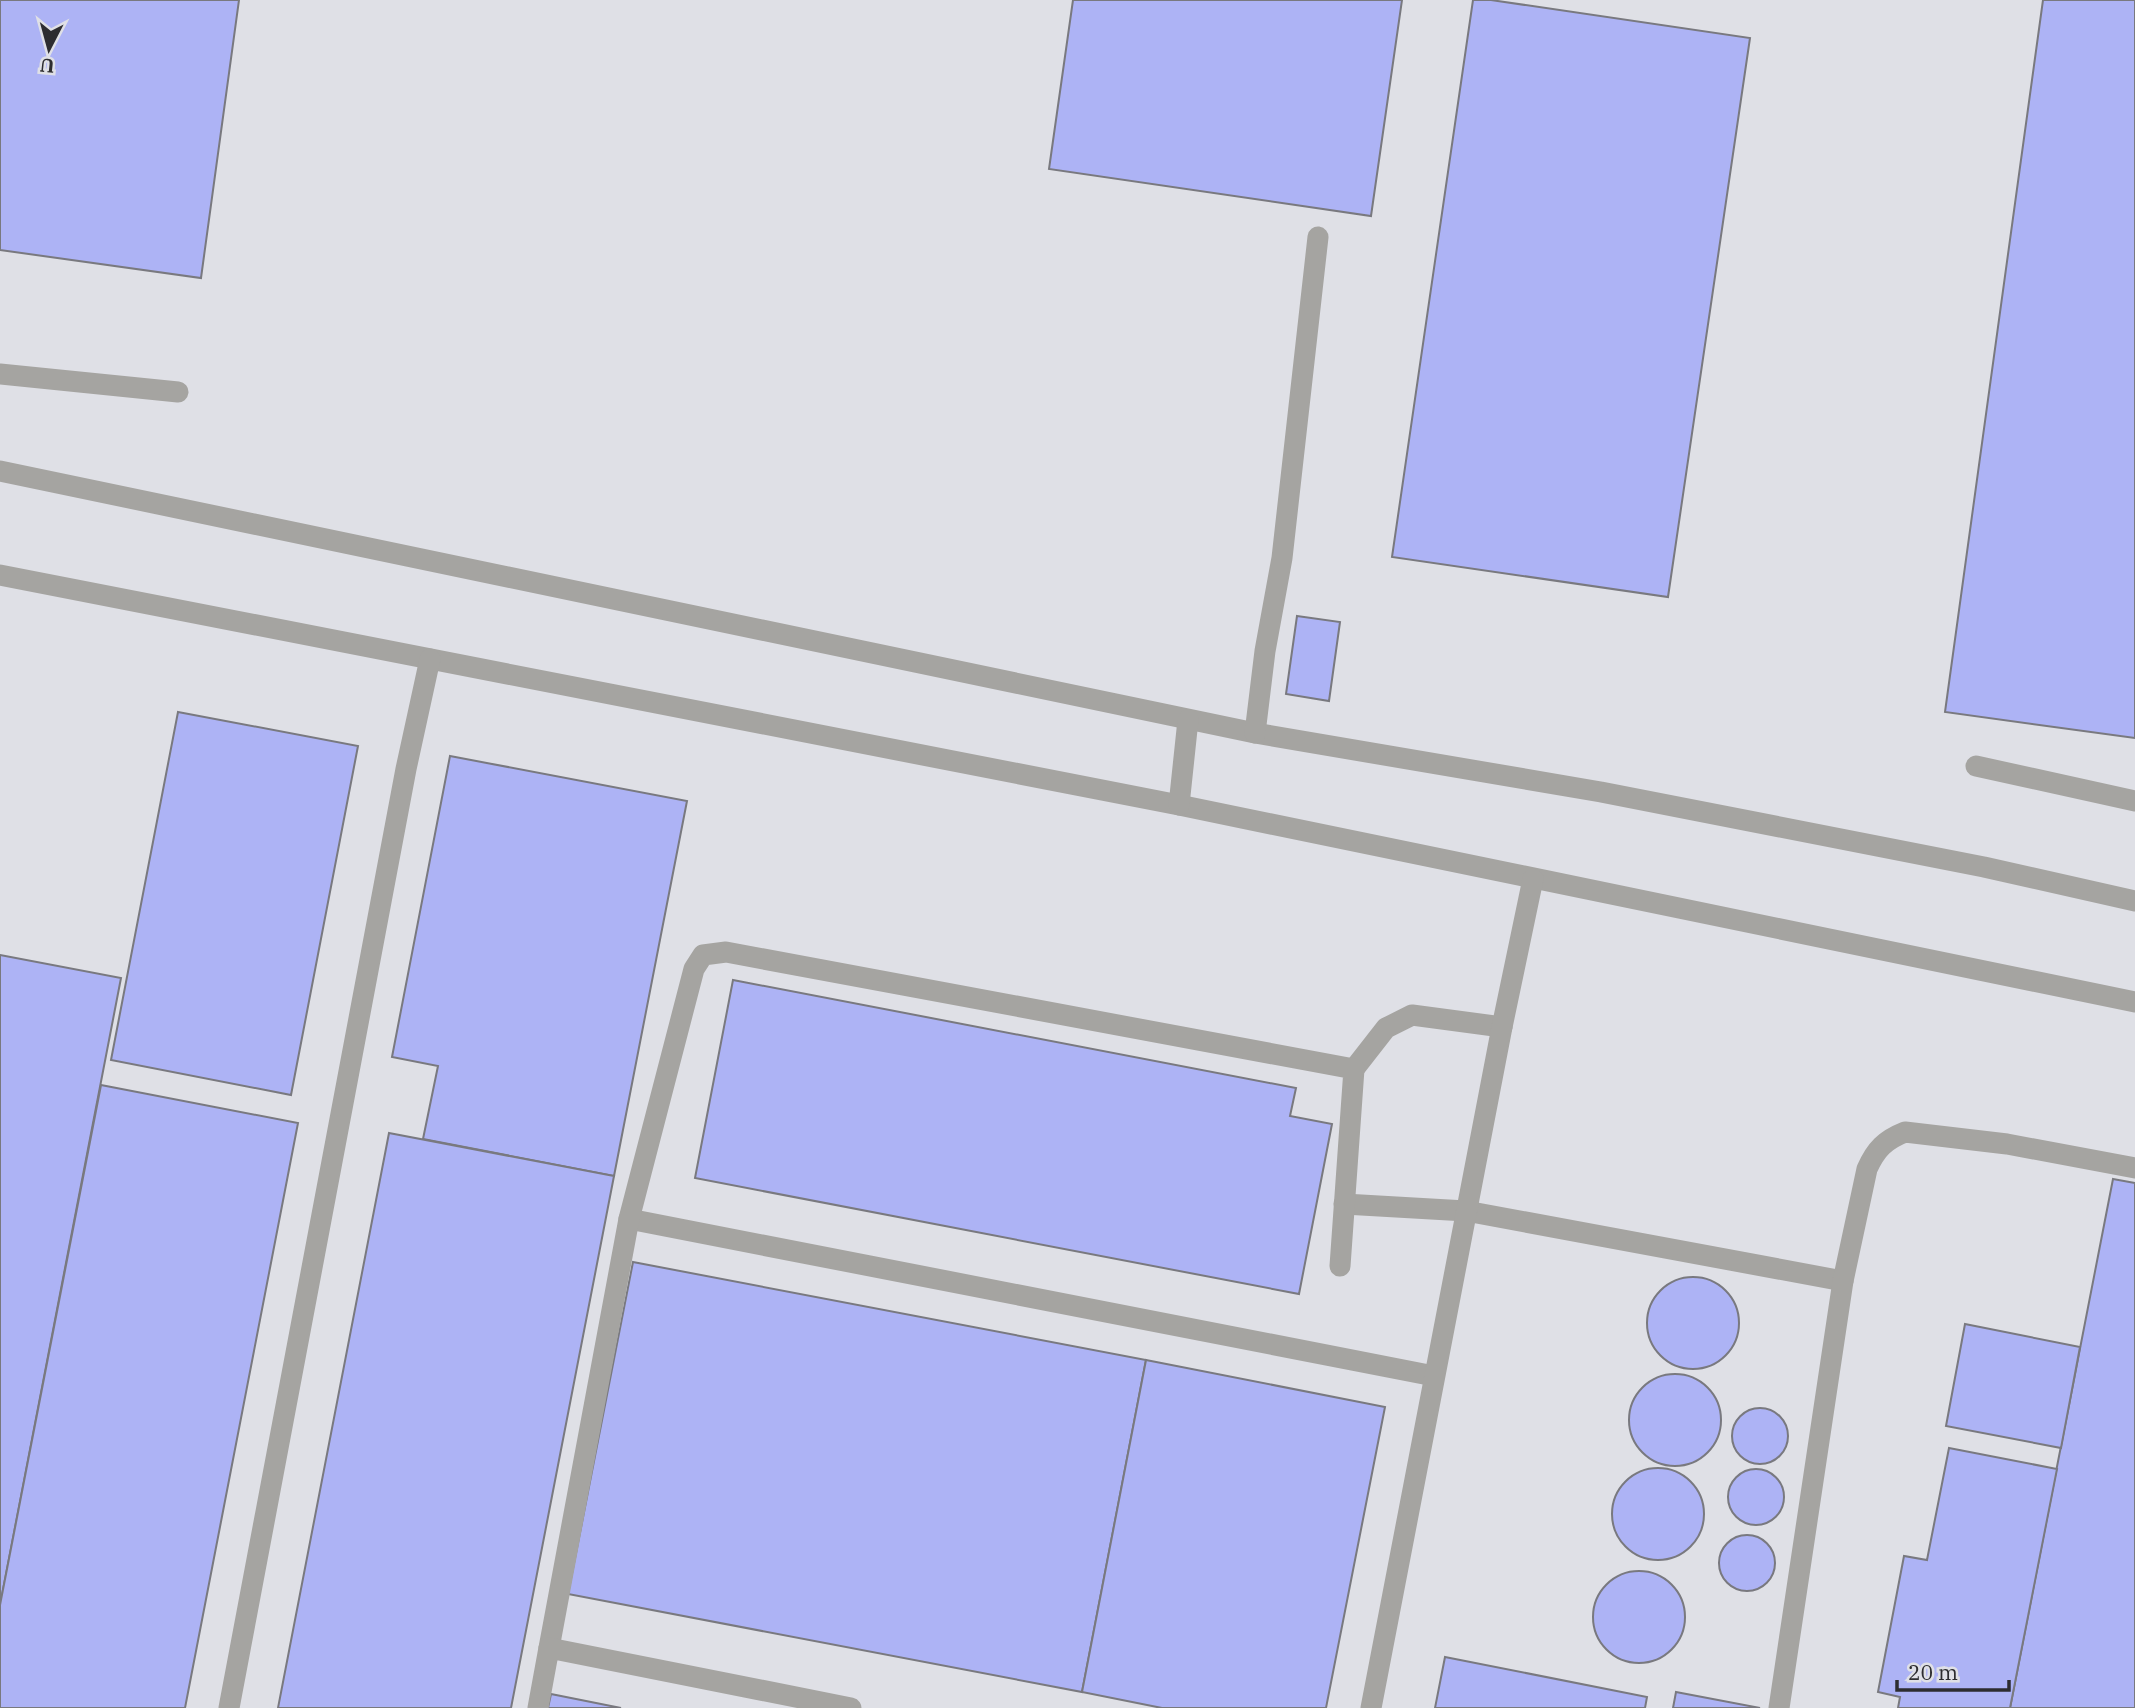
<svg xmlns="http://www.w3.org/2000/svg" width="2135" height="1708" font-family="'IBM Plex Serif',serif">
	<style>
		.building { fill: #adb3f5; stroke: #79797f; stroke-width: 2 }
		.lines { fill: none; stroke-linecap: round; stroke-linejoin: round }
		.minor { stroke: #a5a4a1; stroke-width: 21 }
	</style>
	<rect width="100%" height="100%" fill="#dfe0e6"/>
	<g class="building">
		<polygon points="0,0 239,0 201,278 0,250"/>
		<polygon points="1073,0 1402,0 1371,216 1049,169"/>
		<polygon points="1473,0 1491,0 1750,38 1668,597 1392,557"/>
		<polygon points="2043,0 2135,0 2135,738 1945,712"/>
		<polygon points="1297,616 1340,622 1329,701 1286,694"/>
		<polygon points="178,712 358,746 291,1095 111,1060"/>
		<polygon points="450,756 687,801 614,1176 423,1139 438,1066 392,1057"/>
		<polygon points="0,955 121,978 0,1605"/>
		<polygon points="733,980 1296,1088 1290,1116 1332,1124 1299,1294 695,1178"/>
		<polygon points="101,1085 298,1123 185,1708 0,1708 0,1605"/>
		<polygon points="389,1133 614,1176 511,1708 278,1708"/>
		<polygon points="2113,1179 2135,1183 2135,1708 2010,1708"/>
		<polygon points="633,1262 1146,1360 1082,1692 568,1594"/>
		<circle cx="1693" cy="1323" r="46"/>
		<polygon points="1965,1324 2080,1347 2061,1448 1946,1426"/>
		<polygon points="1146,1360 1385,1407 1326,1708 1162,1708 1082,1692"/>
		<circle cx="1675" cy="1420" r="46"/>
		<circle cx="1760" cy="1436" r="28"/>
		<polygon points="1949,1448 2057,1469 2010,1708 1898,1708 1900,1697 1878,1692 1904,1556 1927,1560"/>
		<circle cx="1658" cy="1514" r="46"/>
		<circle cx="1756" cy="1497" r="28"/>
		<circle cx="1747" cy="1563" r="28"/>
		<circle cx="1639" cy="1617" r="46"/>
		<polygon points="1445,1657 1647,1697 1645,1708 1435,1708"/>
		<polygon points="1676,1692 1760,1708 1673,1708"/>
		<polygon points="551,1694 621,1708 548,1708"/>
	</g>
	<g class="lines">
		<g class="minor">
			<polyline points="0,374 178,392"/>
			<polyline points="0,471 1255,733 1601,792 1984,867 2135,901"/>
			<polyline points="0,575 1179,805 2135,1002"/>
			<polyline points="1255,733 1265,651 1282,558 1318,237"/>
			<polyline points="1976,766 2135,801"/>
			<polyline points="1179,805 1188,720"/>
			<polyline points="1354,1069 1386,1028 1412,1015 1502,1027"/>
			<polyline points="1344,1204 1466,1211 1843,1281"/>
			<polyline points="629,1219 1434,1376"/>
			<polyline points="549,1648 629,1219 694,969 703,955 726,952 1354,1069 1340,1266"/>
			<polyline points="229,1708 406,769 430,659"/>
			<polyline points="538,1708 549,1648 851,1708"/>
			<polyline points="1371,1708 1502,1027 1533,879"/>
			<path d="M1779,1708L1843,1281L1867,1169C1876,1149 1885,1140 1905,1132L2007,1144L2135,1168"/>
		</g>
	</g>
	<g transform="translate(49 49) rotate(186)" stroke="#dfe0e6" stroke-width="5" paint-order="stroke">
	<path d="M0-5L12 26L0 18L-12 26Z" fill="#2d2d30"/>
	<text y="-10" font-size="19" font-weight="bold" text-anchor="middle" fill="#2d2d30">U</text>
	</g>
	<path d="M1897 1680v10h112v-10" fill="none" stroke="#2d2d30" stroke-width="3.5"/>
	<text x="1908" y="1680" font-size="21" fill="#2d2d30" stroke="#dfe0e6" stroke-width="5" paint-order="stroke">20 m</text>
</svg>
